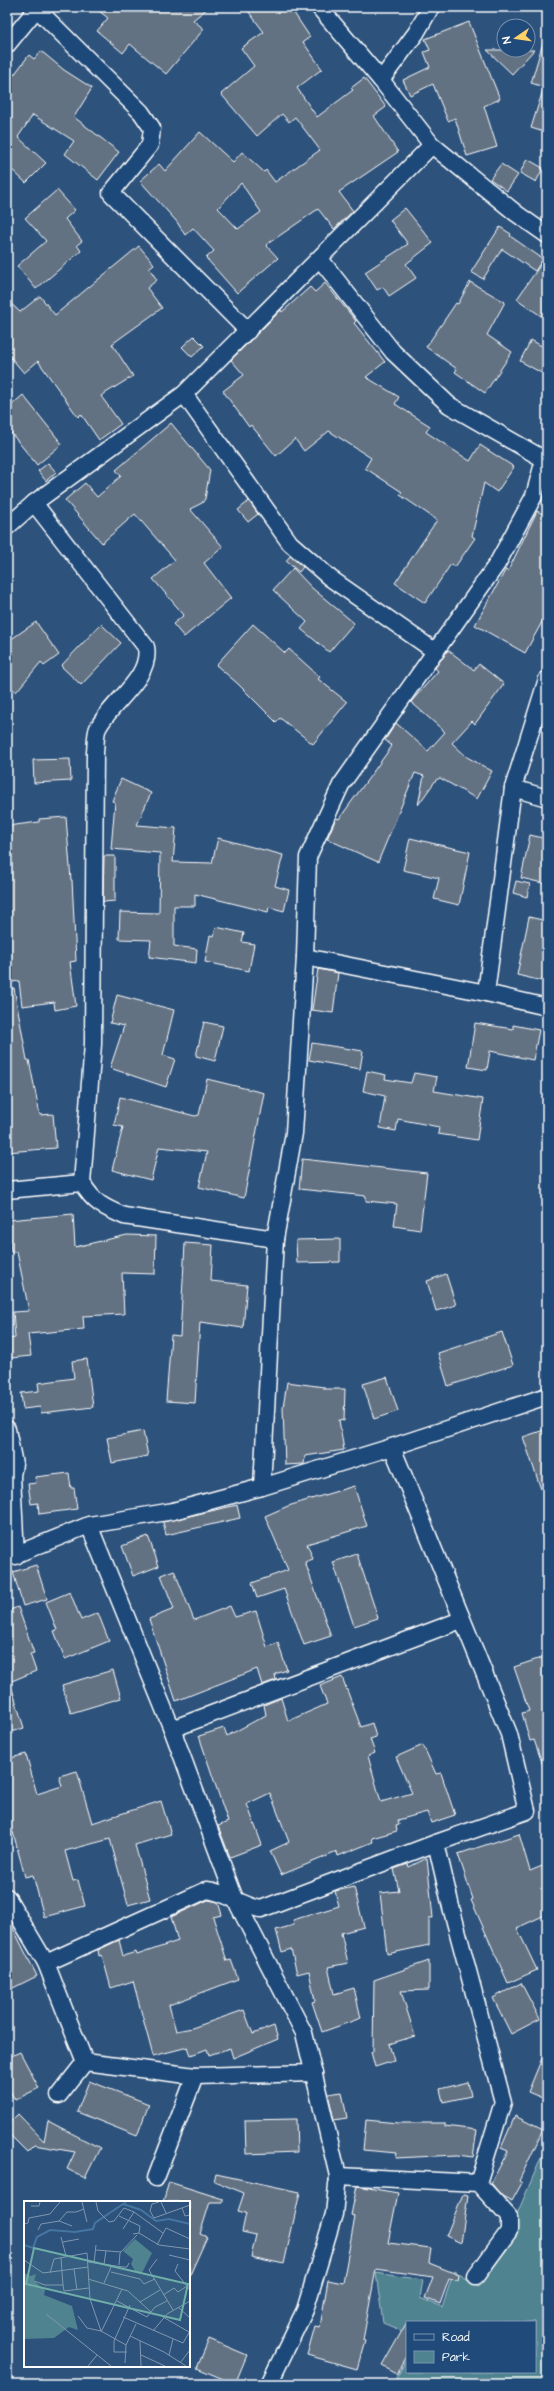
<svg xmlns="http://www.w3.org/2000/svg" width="554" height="2391" font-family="'Architects Daughter',sans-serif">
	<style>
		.green { fill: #4f8390; stroke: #a7c1c8 }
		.building { fill: #637283; stroke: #fff; fill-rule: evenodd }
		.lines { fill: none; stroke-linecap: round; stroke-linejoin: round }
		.minor-casing { stroke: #fff; stroke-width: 19 }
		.minor { stroke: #1f4a7a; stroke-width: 16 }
		.inset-river { fill: none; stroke: #4675a2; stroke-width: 2 }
		.inset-road { fill: none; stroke: #8197b0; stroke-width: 1 }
		.view { fill: #6fada8; fill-opacity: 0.15; stroke: #6fada8; stroke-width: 2 }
		.inset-edge { fill: none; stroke: #fff; stroke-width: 2 }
	</style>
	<rect width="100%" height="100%" fill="#2d527c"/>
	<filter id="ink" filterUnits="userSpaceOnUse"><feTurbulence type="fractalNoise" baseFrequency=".025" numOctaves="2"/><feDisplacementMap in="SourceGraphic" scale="8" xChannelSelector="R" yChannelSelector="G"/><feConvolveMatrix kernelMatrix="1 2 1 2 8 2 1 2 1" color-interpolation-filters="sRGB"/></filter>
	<g filter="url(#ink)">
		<polygon class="green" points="547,2144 547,2384 393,2384 407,2359 407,2372 535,2372 535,2322 407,2322 407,2333 383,2323 376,2273 423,2280 420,2298 442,2307 454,2271 479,2286 512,2237 517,2214"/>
		<g class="building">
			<polygon points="94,7 209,7 193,20 204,29 166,74 130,44 123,53 97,31 108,18"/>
			<path d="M245,7H290L310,37L303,42L322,69L297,88L317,117L353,90L351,88L364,78L386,107L374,116L398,152L339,192L353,211L334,229L318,209L266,245L278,258L237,293L206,258L214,251L193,228L185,235L177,222L140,181L159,164L165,171L200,132L233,162L242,152L264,172L266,170L275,182L320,150L295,117L289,122L282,114L257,136L221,94L254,66L241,48L264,32ZM241,183L261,212L238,229L218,208Z"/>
			<polygon points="469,22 500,99 484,106 497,147 467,156 455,118 448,121 433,84 410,95 403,80 430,67 424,52 430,50 425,39"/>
			<polygon points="544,39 547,40 547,133 531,128 544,87 531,83"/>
			<polygon points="487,50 534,50 512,74"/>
			<polygon points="41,51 64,70 92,88 74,117 119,152 98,180 65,154 74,141 33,115 18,137 46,163 26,183 7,165 7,84 29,55 34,59"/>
			<polygon points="527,159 543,168 536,182 520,173"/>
			<polygon points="501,164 518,175 507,191 490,179"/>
			<polygon points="57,190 75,210 65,219 82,241 77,245 81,251 36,289 17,266 46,241 25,218"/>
			<polygon points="405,208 433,243 406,264 416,278 389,296 383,287 377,290 365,272 408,244 390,220"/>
			<polygon points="500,227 511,234 510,236 543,259 535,271 502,249 483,279 471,272"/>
			<polygon points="139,246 154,264 149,268 157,280 147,288 162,308 112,344 133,376 101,396 121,424 99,440 81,414 78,417 38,361 24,373 7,353 7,300 20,312 40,296 55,315"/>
			<polygon points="547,255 547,306 541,316 517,299"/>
			<polygon points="470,282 505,302 487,335 512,352 485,393 455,372 457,369 426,347 456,303 458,304"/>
			<polygon points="325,283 356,321 354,323 385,362 366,377 399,397 395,404 430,426 426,432 470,461 480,445 514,467 497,492 484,483 472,536 475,538 455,567 451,564 425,603 395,583 437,520 400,495 402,492 365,468 371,458 329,431 304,451 295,439 276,456 251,425 249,427 223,391 244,375 231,360 281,310 282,312 310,287 315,292"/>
			<polygon points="194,336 204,346 192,357 182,347"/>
			<polygon points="531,340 547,349 547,376 520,361"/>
			<polygon points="23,395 62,444 37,465 7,428 7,409"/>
			<polygon points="171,423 210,470 205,499 202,503 190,509 223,547 204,563 231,598 184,637 173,624 184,615 153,579 175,560 135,514 102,543 65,500 85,483 97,497 121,476 116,470"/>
			<polygon points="48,463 56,472 46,481 38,471"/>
			<polygon points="249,501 258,514 248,522 238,510"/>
			<polygon points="537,511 547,516 547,613 525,653 475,625 506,569 508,571"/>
			<polygon points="290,556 303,567 299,572 286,561"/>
			<polygon points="293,568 312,588 354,623 329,652 301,629 307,622 273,590"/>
			<polygon points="36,622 59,655 44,666 41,662 16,692 7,684 7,642"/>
			<polygon points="101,624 121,643 81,685 61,666"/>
			<polygon points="253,624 285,653 289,649 320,677 318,679 347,702 313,744 280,718 276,722 237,683 216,665"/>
			<polygon points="448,650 474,670 479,664 504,684 475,724 472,721 452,743 467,757 492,771 477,799 440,778 436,780 418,805 424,776 415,773 378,862 327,839 336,818 339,819 392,746 385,740 396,723 428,751 445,732 411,702 438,671 435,668"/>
			<polygon points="70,759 71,781 34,783 33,760"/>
			<polygon points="121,779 151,793 137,825 176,828 173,862 212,863 218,838 283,855 275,886 289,890 284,911 269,907 268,912 195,894 195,906 174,906 174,946 197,949 196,963 149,957 151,940 119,939 120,912 159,913 160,853 111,849 115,802 112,801"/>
			<polygon points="66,817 71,880 72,880 76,961 70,962 76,1006 55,1010 54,1002 22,1006 19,981 7,983 7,826 39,822 39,819"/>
			<polygon points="530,835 547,839 547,884 521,878"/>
			<polygon points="410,838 470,852 459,905 434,899 439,878 403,870"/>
			<polygon points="104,856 115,856 115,901 103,902"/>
			<polygon points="516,881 530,884 527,897 513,893"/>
			<polygon points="529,917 547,921 547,957 542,981 517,975"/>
			<polygon points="216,927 244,933 242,942 254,944 249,971 205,962 210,935 214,936"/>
			<polygon points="318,969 338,973 333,1013 312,1010"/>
			<polygon points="14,988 27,1060 29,1060 40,1115 53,1114 56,1148 7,1152 7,989"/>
			<polygon points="117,995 174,1010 163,1055 175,1059 166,1087 110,1068 124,1026 110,1023"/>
			<polygon points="204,1022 223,1026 215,1061 196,1056"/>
			<polygon points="475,1023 513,1029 513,1025 539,1030 533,1060 490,1051 487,1070 468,1067"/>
			<polygon points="312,1043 363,1051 360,1069 309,1060"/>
			<polygon points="367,1071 386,1075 385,1079 411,1083 414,1073 437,1077 434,1091 483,1099 477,1140 438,1134 439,1127 398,1119 396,1131 380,1128 385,1096 363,1091"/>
			<polygon points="207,1079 264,1093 244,1198 199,1187 207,1152 159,1147 151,1180 112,1170 123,1127 114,1125 120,1097 195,1116 199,1115"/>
			<polygon points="302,1159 427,1173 420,1230 394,1226 397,1204 366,1201 366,1196 299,1189"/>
			<polygon points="73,1214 75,1247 127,1235 156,1236 155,1274 122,1273 124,1314 83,1316 84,1329 28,1334 31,1356 11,1358 9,1339 15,1338 13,1312 29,1311 17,1252 11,1252 8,1220"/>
			<polygon points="340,1239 340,1262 297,1263 296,1240"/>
			<polygon points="185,1243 213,1245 211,1281 247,1285 243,1328 200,1322 195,1403 166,1401 171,1335 180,1336"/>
			<polygon points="446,1274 456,1305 436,1311 427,1281"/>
			<polygon points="502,1332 513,1365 448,1386 438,1353"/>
			<polygon points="87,1359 93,1407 41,1413 40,1407 23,1409 21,1393 39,1391 38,1383 74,1378 72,1361"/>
			<polygon points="387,1377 398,1411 374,1419 363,1384"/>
			<polygon points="287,1382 324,1387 324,1389 345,1389 344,1421 339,1420 344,1450 305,1456 304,1464 285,1465 283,1408"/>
			<polygon points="547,1429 547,1495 543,1495 523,1437"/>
			<polygon points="143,1431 148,1456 112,1463 107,1438"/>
			<polygon points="69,1473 71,1488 74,1488 77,1509 39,1514 38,1503 31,1504 28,1484 36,1483 35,1477"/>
			<polygon points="354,1486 367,1526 307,1544 313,1559 305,1562 331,1636 304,1645 284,1589 257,1598 252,1583 288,1570 265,1516 288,1506"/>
			<polygon points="237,1505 240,1518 166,1535 163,1522"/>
			<polygon points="148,1536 159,1566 133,1576 122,1546"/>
			<polygon points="357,1554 378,1618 354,1626 333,1562"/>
			<polygon points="36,1565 47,1599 23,1606 13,1572"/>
			<polygon points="174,1570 194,1620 230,1606 235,1617 256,1611 267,1647 278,1643 287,1670 275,1674 276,1680 262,1685 257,1669 176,1701 149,1619 174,1609 161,1575"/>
			<polygon points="70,1592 81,1620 98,1613 109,1641 65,1659 54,1631 57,1630 46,1602"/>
			<polygon points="18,1607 34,1653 30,1654 36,1671 7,1683 10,1682 24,1728 7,1733 7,1611"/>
			<polygon points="547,1656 547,1770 545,1771 534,1740 530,1741 522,1713 529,1711 514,1667"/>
			<polygon points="113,1670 121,1698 71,1713 62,1685"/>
			<polygon points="342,1677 361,1727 372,1723 376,1737 370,1739 375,1753 368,1756 381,1802 412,1793 396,1757 423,1745 436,1774 441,1773 455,1815 431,1823 427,1812 398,1820 399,1825 396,1826 397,1831 372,1838 373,1842 338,1856 337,1852 281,1875 270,1851 289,1842 270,1793 247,1804 262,1845 230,1857 218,1826 228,1822 199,1736 224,1728 227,1736 266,1715 264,1705 281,1698 288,1721 327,1704 320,1686"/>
			<polygon points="26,1754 37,1794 62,1786 59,1776 77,1771 92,1823 161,1801 171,1834 135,1845 150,1899 128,1905 110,1839 65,1851 73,1881 78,1880 85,1906 44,1917 33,1875 25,1877 13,1832 7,1834 7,1759"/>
			<polygon points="519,1834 530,1871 547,1864 547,1914 517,1928 537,1970 508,1983 471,1900 473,1899 458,1854"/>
			<polygon points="427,1858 433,1918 429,1918 429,1945 387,1954 380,1893 399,1891 394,1869 408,1864 409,1867"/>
			<polygon points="354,1887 364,1927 341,1933 348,1963 328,1967 334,1994 354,1988 361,2018 322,2032 312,2002 315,2001 309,1971 297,1974 291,1949 282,1952 276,1930 294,1925 293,1920 339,1906 335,1891"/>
			<polygon points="208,1900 218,1902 222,1915 213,1917 227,1961 231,1960 238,1979 169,2005 176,2031 192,2028 244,2010 253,2034 274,2026 278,2039 233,2058 230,2048 209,2055 207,2049 191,2055 188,2047 153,2056 133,1981 111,1988 102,1955 99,1956 98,1950 119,1940 123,1956 136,1952 137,1955 178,1941 171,1917"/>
			<polygon points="7,1916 37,1976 7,1991"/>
			<polygon points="429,1961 429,1990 401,1991 415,2036 389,2044 394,2061 375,2067 371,2052 373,2052 374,1980"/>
			<polygon points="521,1983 540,2019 511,2034 493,1998"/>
			<polygon points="547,2046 547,2100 528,2092"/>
			<polygon points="20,2052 39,2088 15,2100 7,2086 7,2058"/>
			<polygon points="89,2081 149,2104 137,2136 77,2112"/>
			<polygon points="468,2082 471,2096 443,2102 440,2089"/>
			<polygon points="342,2092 347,2118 334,2120 328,2094"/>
			<polygon points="18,2114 44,2141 48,2121 100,2148 85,2178 67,2169 75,2152 34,2145 27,2152 7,2132 7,2125"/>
			<polygon points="515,2116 543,2130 519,2181 522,2183 512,2201 502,2196 491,2183 508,2151 501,2148"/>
			<polygon points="296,2119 297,2152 246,2154 245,2120"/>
			<polygon points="366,2120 398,2123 445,2123 445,2126 477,2130 473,2157 457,2155 396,2158 397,2153 363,2150"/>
			<polygon points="216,2174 300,2192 284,2264 251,2257 256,2235 242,2232 246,2213 238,2211 244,2193 214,2181"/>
			<polygon points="169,2182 223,2199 223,2202 210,2202 200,2234 207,2237 189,2277 189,2202 163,2202"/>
			<polygon points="357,2186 398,2193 388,2243 431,2248 429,2263 459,2275 458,2280 449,2279 440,2304 425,2298 433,2277 376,2269 363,2340 365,2341 357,2369 307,2355 315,2326 320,2327 328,2280 343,2283 355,2216 351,2215"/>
			<polygon points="463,2194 468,2195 461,2243 446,2236"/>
			<polygon points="407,2322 407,2356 397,2374 382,2366"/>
			<polygon points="209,2339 247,2355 235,2384 197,2368"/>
		</g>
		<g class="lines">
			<g class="minor-casing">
				<g id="minor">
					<polyline points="319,7 381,80 432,145 517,214 547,235"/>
					<polyline points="37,9 141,112 152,128 150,145 111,193 248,331"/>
					<polyline points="7,45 38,7"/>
					<polyline points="381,80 416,33 431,7"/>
					<polyline points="320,259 393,352 449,405 547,461"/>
					<polyline points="184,394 290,543 330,578 436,652"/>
					<path d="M34,503L146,647C152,678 110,703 98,728C95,734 96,745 95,752L93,1044L82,1183C94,1203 103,1207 124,1216L275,1239"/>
					<polyline points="7,527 34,503 184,394 432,145"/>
					<polyline points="513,788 547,798"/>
					<polyline points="305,957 486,993 547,1007"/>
					<polyline points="486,993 513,788 547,679"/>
					<polyline points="7,1190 82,1183"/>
					<polyline points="7,1429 14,1464 12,1476 16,1556"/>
					<polyline points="392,1447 509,1734 527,1811 436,1843 451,1907 503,2102 478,2183"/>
					<polyline points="262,1487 275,1239 294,1133 305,957 308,857 341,785 497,564 534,496 544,460"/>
					<polyline points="89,1525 172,1729 235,1899 304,2033 338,2176 334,2214 305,2310 269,2384"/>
					<polyline points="7,1558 89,1525 173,1511 262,1487 392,1447 547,1396"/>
					<polyline points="172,1729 461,1620"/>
					<polyline points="7,1897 46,1963 85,2062"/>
					<path d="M46,1963L207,1890C227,1892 241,1906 261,1909L436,1843"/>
					<polyline points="85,2062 195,2076 314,2073"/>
					<polyline points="59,2095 85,2062"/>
					<polyline points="338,2176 478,2183 509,2217 509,2231 476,2276"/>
					<polyline points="156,2178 195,2076"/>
				</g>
			</g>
			<use href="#minor" class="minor"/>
		</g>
	</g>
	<g transform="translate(24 2201)">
		<rect width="166" height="166" fill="#2d527c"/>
		<path d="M111,38L128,52L118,72H112L107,63L109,58L99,50ZM0,72L7,75L12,73L10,80L21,89L20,94L48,105L54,129L45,126L30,137L0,138Z" fill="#4f8390"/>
		<path class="inset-river" d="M99,3L117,9L132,20L145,18L166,23M0,44L9,47L13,36L26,29L51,31L69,28L71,22L102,1"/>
		<path class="inset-road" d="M58,1L63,21M72,1L74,10L85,21L90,20L100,7L110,11L139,32M135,1L128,3L126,10L130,17L166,4M137,1L142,12M7,5H15L16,1M158,7L161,15L166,14M95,15L116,25L115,32M35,20L48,25M0,23L4,22L5,17L26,13L36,1M99,28L110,11M14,29L17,23L35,20L43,11H52L60,8M109,33L115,32L135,44L166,48M37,36L42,55M39,41L55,38M133,44L142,27L166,38M72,49L97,51M145,54L166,59M37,57L39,84M30,58L63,52L66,98L77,130L102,144M133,58L125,69L149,109M0,59L19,72L64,66M64,61L99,66H103L105,62M70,62L72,44M80,63L82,50M154,63L151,70L166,89M95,64L96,52L113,34M50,68L53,89M87,71L116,78L120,83L131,78M26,72L30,58M64,78L104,90L127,111M10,80L21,84H39L40,90L65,87M80,82L88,64M139,94L150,87L154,91L163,85M93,100L123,116L131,106L143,100M116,101L136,89M154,106L166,117M22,113L87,165M54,115L63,127L77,130M99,116L159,142L166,130M139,116L165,131M129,130L143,113L166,100M77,131L98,88M106,135L140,151L162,165M116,140L117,165M103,151H90V140L106,104M117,154L141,165M145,154L149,138M101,162L102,144L112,123M156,162L166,149M64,165L73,154"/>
		<path class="view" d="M10,47L164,83L156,119L2,83Z"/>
		<rect width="166" height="166" class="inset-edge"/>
	</g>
	<rect width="554" height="2391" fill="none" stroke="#1f4a7a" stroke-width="24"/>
	<rect x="12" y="12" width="530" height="2367" fill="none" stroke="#fff" stroke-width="1.5" filter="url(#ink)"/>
	<rect x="406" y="2321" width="130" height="52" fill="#1f4a7a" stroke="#7992af"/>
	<rect x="414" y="2334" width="20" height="6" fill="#1f4a7a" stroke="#7992af"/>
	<text x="442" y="2341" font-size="12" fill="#ffffff">Road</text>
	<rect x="414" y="2351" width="20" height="12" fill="#4f8390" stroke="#7992af"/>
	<text x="442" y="2361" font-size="12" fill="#ffffff">Park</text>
	<g transform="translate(516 38) rotate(257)"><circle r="19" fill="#1f4a7a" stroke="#7992af"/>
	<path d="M0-3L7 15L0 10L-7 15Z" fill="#ffd166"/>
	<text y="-6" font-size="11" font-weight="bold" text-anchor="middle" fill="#ffffff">N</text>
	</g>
</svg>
